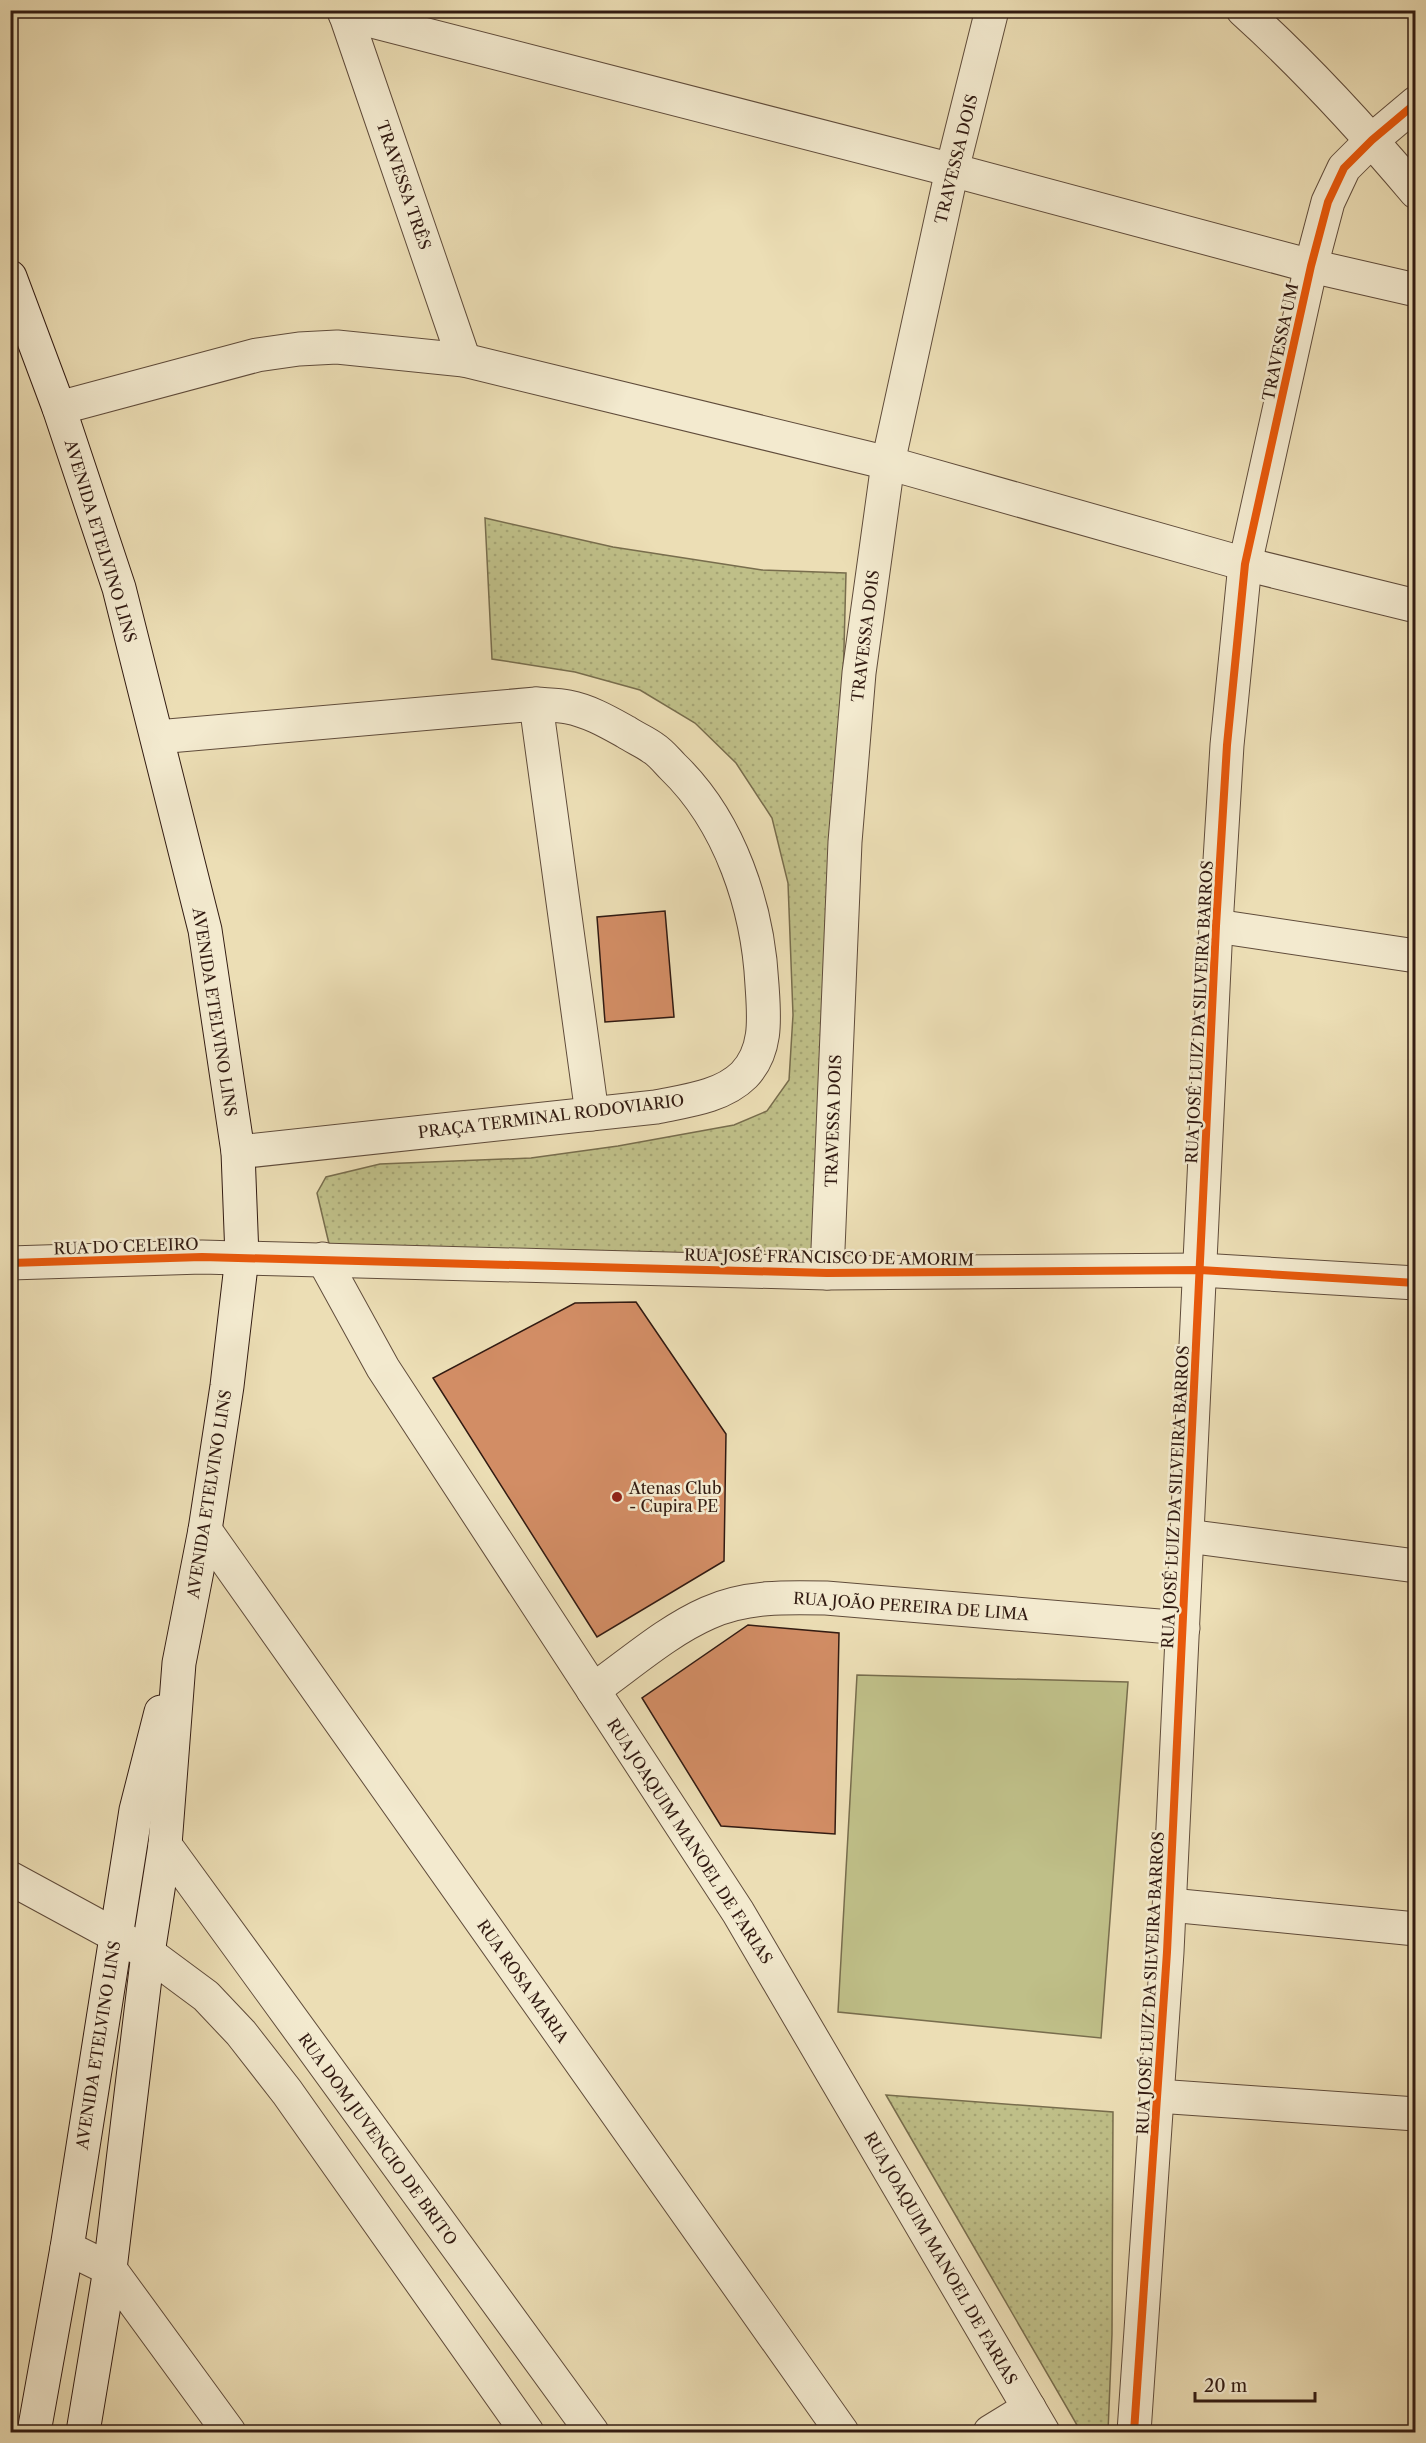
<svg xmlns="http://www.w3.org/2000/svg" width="1426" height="2443" font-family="'Libre Caslon Text',serif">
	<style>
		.grass { fill: url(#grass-dots); stroke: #786d4d; stroke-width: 1.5 }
		.pitch { fill: #bfbf88; stroke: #786d4d; stroke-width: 1.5 }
		.building { fill: #d28d65; stroke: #321b12; stroke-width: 1.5 }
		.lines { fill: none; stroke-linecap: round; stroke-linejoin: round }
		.minor-casing { stroke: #604c3b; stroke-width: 35 }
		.secondary-casing { stroke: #321b12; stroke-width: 35 }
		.minor { stroke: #f3eacf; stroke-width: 33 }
		.secondary { stroke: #f3eacf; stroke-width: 33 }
		.cycleway-casing { stroke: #f3eacf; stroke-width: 11 }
		.cycleway { stroke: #e8590c; stroke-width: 8 }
		.poi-dot { fill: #8f2418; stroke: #f3eacf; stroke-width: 2 }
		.labels { text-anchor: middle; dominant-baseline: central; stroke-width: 5; stroke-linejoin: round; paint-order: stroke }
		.street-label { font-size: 16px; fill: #321b12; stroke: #f3eacf }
		.poi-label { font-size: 16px; fill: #321b12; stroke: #f3eacf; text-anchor: start }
	</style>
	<defs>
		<pattern id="grass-dots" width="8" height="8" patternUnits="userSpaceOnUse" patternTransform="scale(1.5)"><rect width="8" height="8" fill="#bfbf88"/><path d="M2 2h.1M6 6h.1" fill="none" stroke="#a5a474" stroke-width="1.8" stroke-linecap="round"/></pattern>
	</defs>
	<rect width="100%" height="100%" fill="#ecdeb5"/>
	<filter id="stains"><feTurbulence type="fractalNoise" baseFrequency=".00333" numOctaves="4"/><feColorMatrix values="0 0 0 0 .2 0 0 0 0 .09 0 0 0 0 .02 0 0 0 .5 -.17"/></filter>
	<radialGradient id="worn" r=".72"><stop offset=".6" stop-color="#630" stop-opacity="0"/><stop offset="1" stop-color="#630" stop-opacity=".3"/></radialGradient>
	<g class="grass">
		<polygon points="485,518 613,547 762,570 846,573 840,797 813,1250 381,1259 330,1248 317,1193 326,1177 380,1164 531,1158 618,1146 734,1125 767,1111 789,1080 793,1015 788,883 772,818 736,763 695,723 640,690 575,672 492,659"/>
		<polygon points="886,2095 1113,2112 1112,2334 1108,2432 1081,2432"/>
	</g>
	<polygon class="pitch" points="857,1675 1128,1682 1101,2038 838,2012"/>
	<g class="building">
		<polygon points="665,911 674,1017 605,1022 597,917"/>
		<polygon points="636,1302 726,1434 724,1561 597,1637 433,1378 575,1303"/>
		<polygon points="748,1625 839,1633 835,1834 721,1826 642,1698"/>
	</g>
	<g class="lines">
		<g class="minor-casing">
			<g id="minor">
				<polyline points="344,10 464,360"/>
				<path d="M1243,10C1305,66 1362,128 1416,192"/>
				<polyline points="345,14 952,170 1311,266 1416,290"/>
				<polyline points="59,408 257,355 299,349 337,347 464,360 888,463 1245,564 1416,606"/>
				<polyline points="536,704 592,1114"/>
				<path d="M157,737L536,704C547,705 558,705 568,707C589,711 608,722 626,732C635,738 645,742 653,748C661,753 667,761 673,767C730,822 758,907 762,985C764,1016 768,1050 744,1075C722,1097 685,1101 656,1107L238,1152"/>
				<polyline points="1216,926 1416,956"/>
				<polyline points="323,1259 383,1368 738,1912 1043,2432"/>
				<polyline points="10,1263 202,1257 827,1273 1200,1270 1416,1283"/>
				<polyline points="827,1273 845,842 859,673 888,463 952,170 992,10"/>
				<polyline points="205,1530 842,2432"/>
				<polyline points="1187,1536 1416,1566"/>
				<path d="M593,1690C630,1664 667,1631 708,1613C745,1596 787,1597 826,1598L1183,1628"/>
				<polyline points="165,1845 592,2432"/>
				<polyline points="10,1878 148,1953 206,1996 241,2033 287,2092 527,2432"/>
				<polyline points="1170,1905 1416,1929"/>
				<polyline points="1157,2096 1416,2114"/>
				<polyline points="67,2248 110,2269 229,2432"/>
				<polyline points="990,2432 1029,2408"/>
				<polyline points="1134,2432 1167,1952 1216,926 1227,745 1245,564 1311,266 1328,202 1344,168 1372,140 1416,103"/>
			</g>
		</g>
		<g class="secondary-casing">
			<g id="secondary">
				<polyline points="10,277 59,408 119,588 205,930 238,1152 242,1257 227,1386 205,1530 179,1663 165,1845 148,1953 110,2269 83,2432"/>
				<polyline points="34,2432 67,2248 136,1810 161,1712"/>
			</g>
		</g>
		<use href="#minor" class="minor"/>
		<use href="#secondary" class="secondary"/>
		<g class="cycleway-casing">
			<g id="cycleway">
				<polyline points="10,1263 202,1257 827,1273 1200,1270 1416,1283"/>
				<polyline points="1134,2432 1167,1952 1216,926 1227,745 1245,564 1311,266 1328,202 1344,168 1372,140 1416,103"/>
			</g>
		</g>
		<use href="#cycleway" class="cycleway"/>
	</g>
	<circle class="poi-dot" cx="617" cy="1497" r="6"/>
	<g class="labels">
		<g class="street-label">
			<text transform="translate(956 159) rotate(-76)">TRAVESSA DOIS</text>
			<text transform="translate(404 185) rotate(71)">TRAVESSA TRÊS</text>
			<text transform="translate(1280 342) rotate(-78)">TRAVESSA UM</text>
			<text transform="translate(101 541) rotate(73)">AVENIDA ETELVINO LINS</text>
			<text transform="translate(865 636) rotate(-83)">TRAVESSA DOIS</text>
			<text transform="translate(215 1012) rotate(81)">AVENIDA ETELVINO LINS</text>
			<text transform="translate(1199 1012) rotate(-87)">RUA JOSÉ LUIZ DA SILVEIRA BARROS</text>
			<text transform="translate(551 1116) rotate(-7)">PRAÇA TERMINAL RODOVIARIO</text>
			<text transform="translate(833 1121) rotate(-88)">TRAVESSA DOIS</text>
			<text transform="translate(126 1246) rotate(-2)">RUA DO CELEIRO</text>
			<text transform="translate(829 1257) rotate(1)">RUA JOSÉ FRANCISCO DE AMORIM</text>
			<text transform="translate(209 1494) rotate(-81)">AVENIDA ETELVINO LINS</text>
			<text transform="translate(1175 1497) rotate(-87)">RUA JOSÉ LUIZ DA SILVEIRA BARROS</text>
			<text transform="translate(911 1606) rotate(4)">RUA JOÃO PEREIRA DE LIMA</text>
			<text transform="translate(690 1841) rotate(57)">RUA JOAQUIM MANOEL DE FARIAS</text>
			<text transform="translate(523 1981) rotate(55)">RUA ROSA MARIA</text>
			<text transform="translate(1150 1983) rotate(-87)">RUA JOSÉ LUIZ DA SILVEIRA BARROS</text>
			<text transform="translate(98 2045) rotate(-81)">AVENIDA ETELVINO LINS</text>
			<text transform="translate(378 2139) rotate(54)">RUA DOM JUVENCIO DE BRITO</text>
			<text transform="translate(941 2258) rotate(60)">RUA JOAQUIM MANOEL DE FARIAS</text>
		</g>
		<g class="poi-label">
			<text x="629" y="1488">Atenas Club<tspan x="629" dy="18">- Cupira PE</tspan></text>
		</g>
	</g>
	<rect width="1426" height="2443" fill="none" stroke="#ecdeb5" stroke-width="36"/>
	<rect x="12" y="12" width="1402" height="2419" fill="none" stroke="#321b12" stroke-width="3"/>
	<rect x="18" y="18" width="1390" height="2407" fill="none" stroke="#321b12" stroke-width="1.5"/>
	<path d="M1195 2392v9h120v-9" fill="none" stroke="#321b12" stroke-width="3"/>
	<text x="1204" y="2392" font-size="18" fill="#321b12" stroke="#f3eacf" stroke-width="4.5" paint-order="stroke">20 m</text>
	<rect width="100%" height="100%" filter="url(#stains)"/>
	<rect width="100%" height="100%" fill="url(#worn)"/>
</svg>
